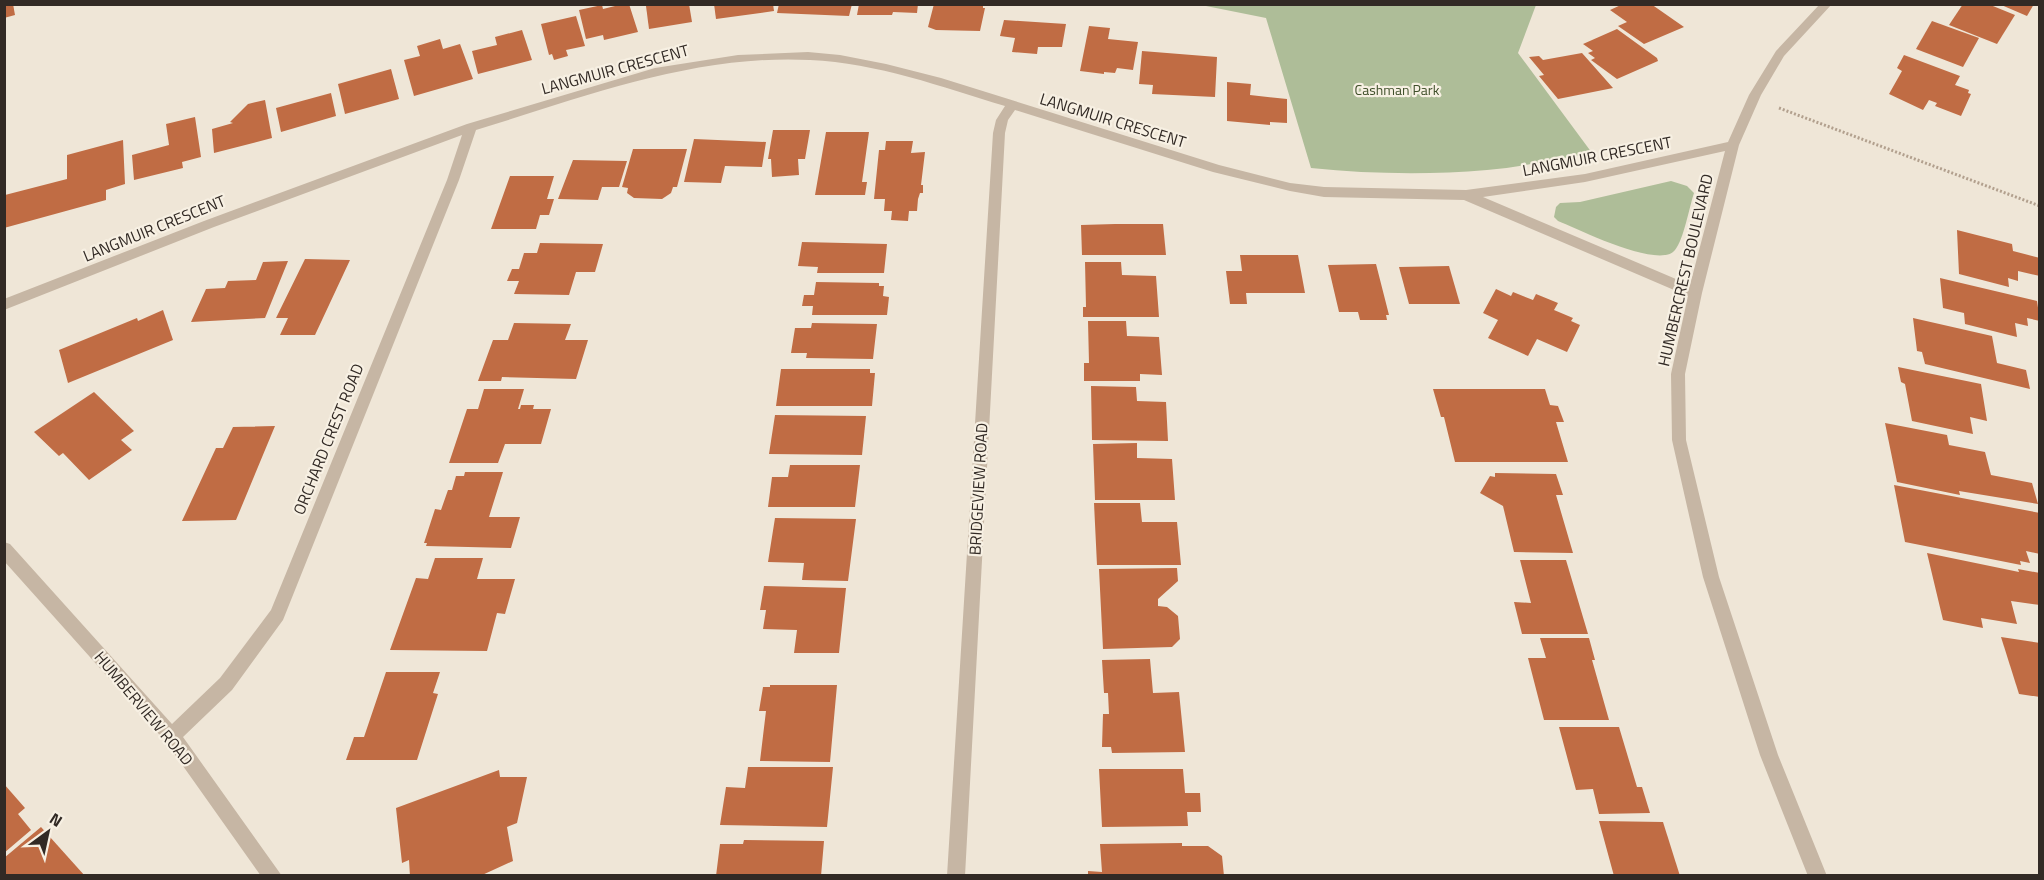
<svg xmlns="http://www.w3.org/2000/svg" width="2044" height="880" font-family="'Titillium Web',sans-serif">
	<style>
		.green { fill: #aebd98 }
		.building { fill: #c06c44 }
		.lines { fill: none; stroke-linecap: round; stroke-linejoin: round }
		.path { stroke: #b2a08e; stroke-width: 3; stroke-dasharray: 2 2; stroke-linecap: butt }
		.street { fill: #c6b6a4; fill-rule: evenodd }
		.labels { text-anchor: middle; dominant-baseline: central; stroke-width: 4.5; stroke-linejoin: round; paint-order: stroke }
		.far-park-label { font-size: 14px; fill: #3f4f2a; stroke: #f7f0e3 }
		.street-label { font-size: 16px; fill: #322a25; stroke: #f7f0e3 }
	</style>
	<rect width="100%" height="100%" fill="#efe6d7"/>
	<g class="green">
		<path d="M1201,5H1536L1518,53L1592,153C1557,159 1522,167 1487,170C1428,175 1370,174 1311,168L1266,18Z"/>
		<path d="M1671,181L1687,186L1694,193C1689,208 1684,239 1675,250C1660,270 1578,229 1558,221L1554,217L1556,207L1560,203L1580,202Z"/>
	</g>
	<g class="building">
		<polygon points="4,4 13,4 15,15 4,18"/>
		<polygon points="623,4 629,4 638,32 604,40 603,35 586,39 579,10 602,5 603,9"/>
		<polygon points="657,4 689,4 692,22 649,29 646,6"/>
		<polygon points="714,4 773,4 774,11 716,19"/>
		<polygon points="779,4 852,4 849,16 777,13"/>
		<polygon points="859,4 918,4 917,13 893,12 892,15 857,15"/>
		<polygon points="934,4 983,4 983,8 985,8 980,31 936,30 928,27"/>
		<polygon points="1623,4 1651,4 1684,27 1644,44 1618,26 1627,22 1610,10"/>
		<polygon points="1963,4 1988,4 2015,15 1997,44 1949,25"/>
		<polygon points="1999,4 2034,4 2027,16"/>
		<polygon points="576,16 585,46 566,50 568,56 554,60 552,54 549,55 541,24"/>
		<polygon points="1004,20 1066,24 1062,47 1038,47 1037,54 1012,52 1015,38 1000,36"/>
		<polygon points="1932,21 1979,38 1963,67 1916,49"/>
		<polygon points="1089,26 1110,28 1108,39 1138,42 1133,70 1117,68 1115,73 1104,72 1104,74 1080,71"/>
		<polygon points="1617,29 1657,58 1658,61 1617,79 1591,60 1595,58 1588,53 1593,51 1583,44"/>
		<polygon points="522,30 532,60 478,74 472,51 497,45 495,37"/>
		<polygon points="440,39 443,49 460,44 473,79 414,96 404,60 420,56 417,46"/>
		<polygon points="1142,51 1217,57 1215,97 1152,94 1153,85 1139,84"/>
		<polygon points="1582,53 1613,88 1558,99 1539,76 1544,75 1529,57 1539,56 1543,60"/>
		<polygon points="1904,55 1960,76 1955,85 1969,90 1968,93 1971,94 1961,116 1935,106 1937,103 1929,100 1923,110 1889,94 1902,71 1897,68"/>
		<polygon points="391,69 399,99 345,114 338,84"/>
		<polygon points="1227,82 1251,84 1250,95 1287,99 1287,123 1270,122 1270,125 1227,121"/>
		<polygon points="331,93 336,116 281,132 276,108"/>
		<polygon points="265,100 272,138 214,153 212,129 233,123 230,122 248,104"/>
		<polygon points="195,117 201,157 182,162 183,168 134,180 132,155 169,145 166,124"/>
		<polygon points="773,130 810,130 805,159 798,159 799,175 772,177 771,159 768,159"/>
		<polygon points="826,132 869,132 862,182 867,182 865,195 815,195"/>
		<polygon points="694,139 766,142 762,167 725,166 721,183 684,182"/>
		<polygon points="123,140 125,184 106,190 106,200 4,228 5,195 67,179 67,155"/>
		<polygon points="886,141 913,141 911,153 925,152 921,185 923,185 923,193 920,193 918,199 917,211 909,211 908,221 891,220 892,211 884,211 885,199 874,199 879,150 885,150"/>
		<polygon points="633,149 687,149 677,187 673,187 671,193 662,199 634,198 627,193 628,188 622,187"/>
		<polygon points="573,160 627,161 619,187 602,187 598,200 558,199"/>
		<polygon points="510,176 554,176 547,199 554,199 549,215 540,215 536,229 491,229"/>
		<polygon points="1115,224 1163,224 1166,255 1082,255 1081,225"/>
		<polygon points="1957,230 2012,244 2013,251 2040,258 2040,276 2018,271 2018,281 2008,278 2009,287 1959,274"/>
		<polygon points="802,242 887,244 884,273 817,273 818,267 798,266"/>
		<polygon points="540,243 603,244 595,272 576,272 569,295 514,294 519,281 507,281 512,269 519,269 524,253 537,253"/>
		<polygon points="1240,255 1298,255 1305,293 1246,293 1247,304 1230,304 1226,271 1242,271"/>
		<polygon points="305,259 350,260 315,335 280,335 288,318 276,318"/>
		<polygon points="288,261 265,318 191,322 206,289 225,288 228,281 256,280 263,262"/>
		<polygon points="1085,262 1121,262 1122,275 1156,276 1159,317 1083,317 1083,307 1086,307"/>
		<polygon points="1376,264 1389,315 1386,315 1387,320 1360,320 1358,312 1339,312 1328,265"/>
		<polygon points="1449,266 1460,304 1409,304 1399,267"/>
		<polygon points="1940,278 2037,301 2040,321 2027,318 2028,326 2015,323 2017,337 1965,324 1964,313 1943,308"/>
		<polygon points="816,282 879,283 879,286 884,286 883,296 889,297 887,315 812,315 813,306 802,306 804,295 814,295"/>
		<polygon points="1496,289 1511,296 1513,292 1533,300 1536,294 1558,303 1554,310 1573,318 1571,321 1580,325 1567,352 1537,339 1528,356 1488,338 1498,320 1483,313"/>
		<polygon points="163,310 173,340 68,383 59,350 137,318 138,321"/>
		<polygon points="1913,318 1992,336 1997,363 2026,370 2030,389 1925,364 1922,352 1917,351"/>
		<polygon points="1088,321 1126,321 1127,336 1159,337 1162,375 1140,374 1140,381 1084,381 1084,363 1089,363"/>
		<polygon points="514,323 571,324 565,340 588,340 576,379 502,377 501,381 478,381 493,340 508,340"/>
		<polygon points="812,323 877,324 873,359 806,358 807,353 791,353 795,328 811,328"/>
		<polygon points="1898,367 1981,384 1987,421 1970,417 1973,434 1912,421 1905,384 1901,382"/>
		<polygon points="781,369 870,369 870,373 875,373 872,406 776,406"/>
		<polygon points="1091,386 1136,387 1137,401 1166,402 1168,441 1092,440"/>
		<polygon points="484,389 524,389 518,409 520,409 521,405 534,405 533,409 551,409 541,444 505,444 498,463 449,463 467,409 478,409"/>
		<polygon points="1433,389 1545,389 1550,405 1558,406 1564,422 1556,422 1568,462 1455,462 1444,417 1441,417"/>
		<polygon points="94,392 134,431 121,440 132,450 89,480 63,453 59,456 34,432"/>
		<polygon points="775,415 866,416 862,455 769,454"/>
		<polygon points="1885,423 1947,435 1949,445 1985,452 1991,475 2032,483 2038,504 1959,491 1960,495 1897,482"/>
		<polygon points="275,426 236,520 182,521 216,448 223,448 233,427"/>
		<polygon points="1137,443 1137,458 1172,459 1175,500 1095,500 1093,444"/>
		<polygon points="790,465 860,465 855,507 768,507 772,477 788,477"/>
		<polygon points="465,472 503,472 489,517 520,517 511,548 426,546 427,543 424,543 435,509 441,510 448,490 452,490 456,476 464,476"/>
		<polygon points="1495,473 1556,474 1563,495 1556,495 1573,553 1514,552 1503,506 1480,493 1490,476 1495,477"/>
		<polygon points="1894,485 2040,513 2040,554 2026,551 2030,563 2020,561 2021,565 1905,542"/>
		<polygon points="1094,503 1140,503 1142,522 1177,522 1181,565 1097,565"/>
		<polygon points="775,518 856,519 848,581 802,580 804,563 768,562"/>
		<polygon points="1927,553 2019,572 2018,569 2040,573 2040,605 2011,601 2017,624 1981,618 1983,628 1943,620"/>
		<polygon points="435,558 483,558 477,579 515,579 505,614 497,613 487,651 390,650 416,578 428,579"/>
		<polygon points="1520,560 1566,560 1588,634 1522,634 1514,602 1531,603"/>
		<polygon points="1177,568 1178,581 1158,599 1158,606 1167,607 1178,616 1180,639 1172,647 1103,649 1099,569"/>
		<polygon points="764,586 846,588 839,653 794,653 797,630 763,629 766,610 760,610"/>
		<polygon points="2001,637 2040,643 2040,697 2019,694"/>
		<polygon points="1540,638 1589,638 1595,660 1592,660 1609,720 1544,720 1528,658 1546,658"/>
		<polygon points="1150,659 1153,693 1179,692 1185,752 1112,753 1111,747 1102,747 1103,714 1109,714 1108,693 1104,693 1102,660"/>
		<polygon points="386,672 440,672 433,693 438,694 417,760 346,760 354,737 364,737"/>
		<polygon points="770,685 837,685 830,762 760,761 766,711 759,711 763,687 770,687"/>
		<polygon points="1559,727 1619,727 1637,787 1642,787 1650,813 1599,814 1593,789 1576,790"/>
		<polygon points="748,767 833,767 827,827 720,825 726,787 745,788"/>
		<polygon points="1099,769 1183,769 1185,793 1200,793 1201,812 1187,812 1188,826 1102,827"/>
		<polygon points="499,770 500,777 527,777 517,823 507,827 513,861 480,876 410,876 409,860 402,863 396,808"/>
		<polygon points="4,784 25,808 18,814 31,830 4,853"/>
		<polygon points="1599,821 1663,822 1680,876 1614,876"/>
		<polygon points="41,827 85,876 4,876 4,858"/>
		<polygon points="744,840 824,841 821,876 716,876 720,844 743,844"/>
		<polygon points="1182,843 1182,846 1208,846 1222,856 1224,876 1088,876 1088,871 1102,872 1100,844"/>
	</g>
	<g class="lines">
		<polyline class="path" points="1779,108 2040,206"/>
		<path class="street" d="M1820,4H1832L1784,56L1761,95L1739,145L1702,293L1685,374L1686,440L1719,577L1778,755L1827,876H1808L1760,755L1703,577L1672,440L1671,374L1688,296L1464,200L1324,197L1290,191L1213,172L1015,110L1008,120L1005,133L965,876H947L993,133L996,120L1005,106C942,87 877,63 810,60C695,54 584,97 476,130L459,180L283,620L232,690L183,737L282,876H261L166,742L4,561V542L10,544L172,724L220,678L271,610L447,180L462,135L214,227L4,310V299L204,221L467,124L655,68L738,55L808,52L840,55L886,64L941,78L1219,165L1290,183L1324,187L1466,190L1585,174L1728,142L1749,95L1776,51ZM1725,151L1690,285L1483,197L1585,182Z"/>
	</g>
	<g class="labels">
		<g class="far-park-label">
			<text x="1397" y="89">Cashman Park</text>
		</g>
		<g class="street-label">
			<text transform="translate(615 69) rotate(-15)">LANGMUIR CRESCENT</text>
			<text transform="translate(1113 120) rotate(17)">LANGMUIR CRESCENT</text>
			<text transform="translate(1597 156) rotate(-11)">LANGMUIR CRESCENT</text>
			<text transform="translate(154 228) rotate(-22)">LANGMUIR CRESCENT</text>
			<text transform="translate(1685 270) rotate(-77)">HUMBERCREST BOULEVARD</text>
			<text transform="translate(328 439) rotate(-68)">ORCHARD CREST ROAD</text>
			<text transform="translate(978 489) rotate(-87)">BRIDGEVIEW ROAD</text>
			<text transform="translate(144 708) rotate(50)">HUMBERVIEW ROAD</text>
		</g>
	</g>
	<rect width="2044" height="880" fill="none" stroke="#322a25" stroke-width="12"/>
	<g transform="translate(48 832) rotate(33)" stroke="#f7f0e3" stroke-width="4.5" paint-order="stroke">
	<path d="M0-4.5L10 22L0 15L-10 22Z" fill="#322a25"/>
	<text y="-9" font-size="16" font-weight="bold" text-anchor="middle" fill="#322a25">N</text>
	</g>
</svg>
